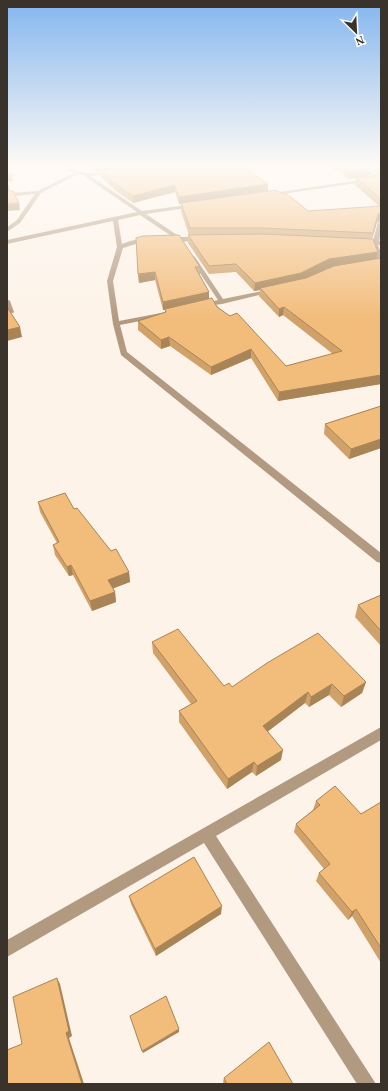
<svg xmlns="http://www.w3.org/2000/svg" width="388" height="1091" font-family="'Times New Roman',serif">
	<style>
		.lines { fill: none; stroke-linecap: round; stroke-linejoin: round }
		.minor { fill: #b29a80; fill-rule: evenodd }
		.wall { fill: #d0a26a }
		.shaded-wall { fill: #a98456 }
		.building { fill: #f2bc7b; stroke: #a98456 }
	</style>
	<rect width="100%" height="100%" fill="#fdf3e8"/>
	<g class="lines">
		<g class="minor">
			<path d="M62,166C70,166 77,172 86,173C96,174 105,170 115,171L113,173L90,176L142,211L195,204V206L193,207L146,214L180,237H203V239L201,240L181,242L167,240V238L173,237L140,215L118,220L122,244L130,241L149,237L152,239L123,248L113,281L119,321L166,312L169,314L166,316L120,325L127,352L381,553V563L377,562L121,355L113,324L107,281L117,247L113,221L7,244V240L137,212L83,175L78,174L41,193L20,223L7,232V227L16,221L35,194L7,197V193L38,191L74,173Z"/>
			<polygon points="356,166 361,166 381,178 381,181"/>
			<polygon points="368,179 370,181 269,196 266,194"/>
			<polygon points="381,220 381,232 379,241 381,241 381,245 378,245 381,253 381,264 371,264 371,262 377,261 372,245 361,245 358,243 361,241 373,241 378,222"/>
			<polygon points="193,256 195,257 223,299 272,289 275,291 222,304 199,307 199,305 218,300 190,258"/>
			<polygon points="7,299 10,301 14,312 13,313 8,312"/>
			<polygon points="381,727 381,740 216,836 376,1084 357,1084 204,843 7,957 7,940"/>
		</g>
	</g>
	<g class="wall">
		<polygon points="89,166 242,166 268,184 268,191 308,211 379,206 355,185 356,178 380,175 372,171 373,166 381,166 381,220 377,222 372,239 378,252 376,258 381,258 381,384 278,401 251,358 211,375 170,346 161,349 138,330 138,321 165,313 165,310 163,310 155,280 139,283 136,238 200,267 200,275 209,292 209,299 286,366 333,354 283,315 279,317 259,296 260,290 254,291 236,272 209,274 188,243 188,235 189,235 181,211 181,204 179,204 175,192 133,203 116,191 101,177 101,171 96,172"/>
		<polygon points="328,166 365,166 348,179 337,170 333,170"/>
		<polygon points="381,406 381,448 349,459 324,434 325,424"/>
		<polygon points="38,502 74,509 129,572 130,582 113,588 115,592 116,602 92,611 73,575 69,576 55,555 53,545 57,543 40,512"/>
		<polygon points="381,595 381,646 355,617 358,605"/>
		<polygon points="152,642 224,686 232,687 366,682 362,693 341,707 329,695 309,707 305,703 268,731 281,760 256,776 252,772 227,789 179,722 179,711 191,704 153,653"/>
		<polygon points="316,801 361,814 381,802 381,963 352,916 348,920 316,881 319,873 324,869 294,832 296,824 313,810"/>
		<polygon points="129,896 221,914 156,956 131,904"/>
		<polygon points="224,1078 293,1084 224,1084 223,1082"/>
	</g>
	<g class="shaded-wall">
		<polygon points="95,166 128,166 96,172"/>
		<rect x="333" y="166" width="4" height="4"/>
		<polygon points="371,169 370,176 348,179 349,172"/>
		<polygon points="7,175 12,175 13,181 7,182"/>
		<polygon points="268,184 268,191 179,204 179,197"/>
		<polygon points="7,185 9,185 10,191 7,192"/>
		<polygon points="175,185 175,192 133,203 133,196"/>
		<polygon points="19,203 20,210 7,211 7,204"/>
		<polygon points="381,213 381,220 377,222 372,240 378,214"/>
		<polygon points="378,252 376,260 328,268 300,282 260,288 260,290 254,291 255,283 329,259"/>
		<polygon points="155,272 155,280 139,283 138,274"/>
		<polygon points="209,292 209,300 163,310 163,302"/>
		<polygon points="284,307 283,315 279,317 279,309"/>
		<polygon points="20,327 22,337 7,341 7,330"/>
		<polygon points="169,337 170,346 161,349 161,340"/>
		<polygon points="251,349 251,358 211,375 211,367"/>
		<polygon points="381,375 381,384 278,401 279,392"/>
		<polygon points="381,439 381,448 349,459 351,449"/>
		<polygon points="71,565 73,575 69,576 67,567"/>
		<polygon points="129,572 130,582 109,590 108,580"/>
		<polygon points="115,592 116,602 92,611 90,601"/>
		<polygon points="366,682 362,693 341,707 344,696"/>
		<polygon points="332,684 329,695 309,707 311,697"/>
		<polygon points="308,692 305,703 262,736 263,726"/>
		<polygon points="283,750 281,760 256,776 257,766"/>
		<polygon points="254,762 252,772 227,789 228,779"/>
		<polygon points="222,906 221,914 156,956 155,949"/>
		<polygon points="356,909 352,916 348,920 352,912"/>
		<polygon points="57,978 60,984 72,1036 69,1038 84,1084 82,1084 66,1033"/>
		<polygon points="179,1029 179,1032 143,1053 142,1051"/>
	</g>
	<g class="building">
		<polygon points="121,166 242,166 268,184 179,197 175,185 133,196 115,184 101,171"/>
		<polygon points="341,166 365,166 371,169 349,172"/>
		<polygon points="7,168 12,175 7,175"/>
		<polygon points="381,175 381,199 356,178"/>
		<polygon points="276,190 283,194 287,194 308,211 381,206 381,213 378,214 373,233 262,228 190,228 181,203"/>
		<polygon points="7,191 13,191 19,203 7,204"/>
		<polygon points="262,234 373,239 378,252 329,259 301,273 255,283 236,264 209,266 188,235"/>
		<polygon points="179,235 200,267 195,267 209,292 163,302 155,272 138,274 136,238 143,236"/>
		<polygon points="381,258 381,375 279,392 251,349 211,367 169,337 161,340 138,321 166,312 165,309 212,298 217,307 230,316 237,313 286,366 342,351 284,307 279,309 260,288 306,278 334,266"/>
		<polygon points="7,307 20,327 7,330"/>
		<polygon points="381,406 381,439 351,449 325,424"/>
		<polygon points="65,493 74,509 77,508 111,551 116,549 129,572 108,580 115,592 90,601 71,565 67,567 53,545 59,542 38,502"/>
		<polygon points="381,595 381,631 358,605"/>
		<polygon points="178,629 224,686 229,683 232,687 267,663 318,633 366,682 344,696 332,684 311,697 308,692 263,726 283,750 257,766 254,762 228,779 179,711 197,701 152,642"/>
		<polygon points="335,786 361,814 381,802 381,948 356,909 352,912 319,873 330,864 296,824 320,805 316,801"/>
		<polygon points="194,857 222,906 155,949 129,896"/>
		<polygon points="57,978 69,1031 66,1033 82,1084 7,1084 7,1050 22,1044 13,997"/>
		<polygon points="166,996 179,1029 142,1051 130,1016"/>
		<polygon points="269,1042 293,1084 227,1084 224,1078"/>
	</g>
	<linearGradient id="sky" x2="0" y2="1"><stop stop-color="#84b6ef"/><stop offset="0.52" stop-color="#fefaf5"/><stop offset="1" stop-color="#fefaf5" stop-opacity="0"/></linearGradient>
	<rect width="388" height="319" fill="url(#sky)"/>
	<rect width="388" height="1091" fill="none" stroke="#3a332c" stroke-width="16"/>
	<g transform="translate(356 32) rotate(156)" stroke="#ffffff" stroke-width="3" paint-order="stroke">
	<path d="M0-3L7 15L0 10L-7 15Z" fill="#3a332c"/>
	<text y="-6" font-size="11" font-weight="bold" text-anchor="middle" fill="#3a332c">N</text>
	</g>
</svg>
